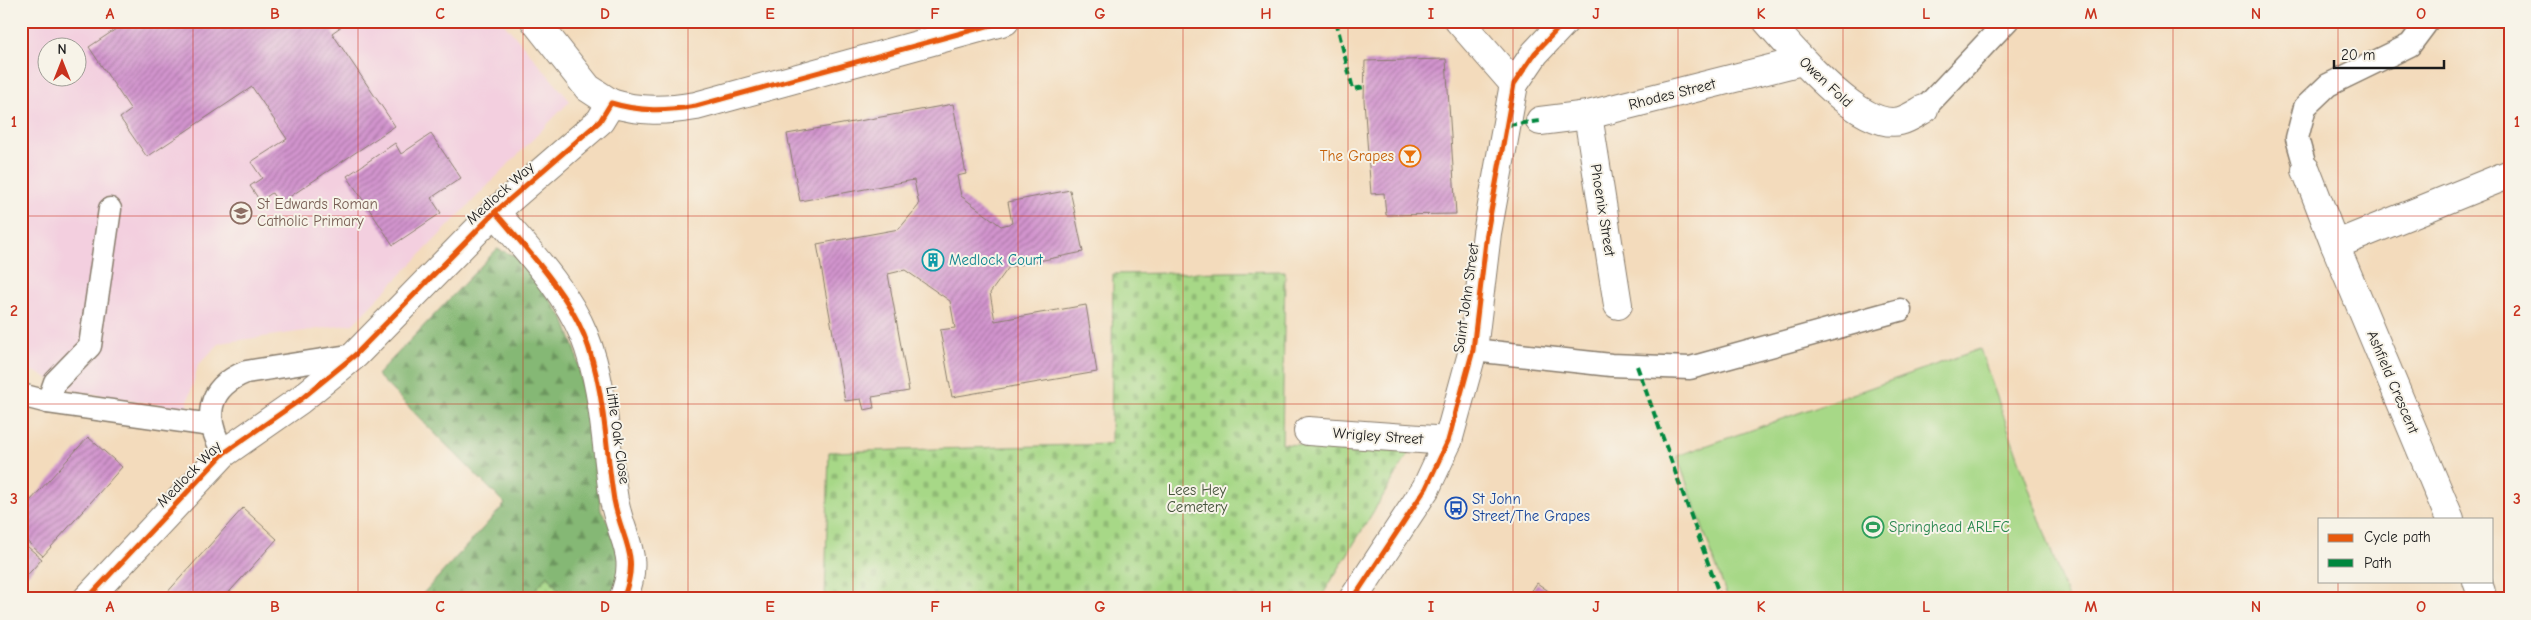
<svg xmlns="http://www.w3.org/2000/svg" width="2531" height="620" font-family="'Comic Neue',sans-serif">
	<style>
		.built { fill: #f3cfdf; fill-rule: evenodd }
		.forest { fill: url(#forest-firs); stroke: #506a48 }
		.cemetery { fill: url(#cemetery-stones); stroke: #627a52 }
		.park { fill: #a7d887; stroke: #627a52 }
		.garden { fill: url(#garden-dots); stroke: #627a52 }
		.building { fill: url(#building-hatch) }
		.lines { fill: none; stroke-linecap: round; stroke-linejoin: round }
		.service-casing { stroke: #887c6c; stroke-width: 25 }
		.minor-casing { stroke: #887c6c; stroke-width: 30 }
		.tertiary-casing { stroke: #887c6c; stroke-width: 30 }
		.service { stroke: #fff; stroke-width: 22 }
		.minor { stroke: #fff; stroke-width: 28 }
		.tertiary { stroke: #fff; stroke-width: 28 }
		.quiet { stroke: #00873e; stroke-width: 4; stroke-dasharray: 8 4; stroke-linecap: butt }
		.cycleway-casing { stroke: #f7f3e8; stroke-width: 8 }
		.cycleway { stroke: #e8590c; stroke-width: 5 }
		.grid { fill: none; stroke: #c8321e; stroke-width: 1; stroke-opacity: 0.55 }
		.labels { text-anchor: middle; dominant-baseline: central; stroke-width: 4; stroke-linejoin: round; paint-order: stroke }
		.street-label { font-size: 15px; fill: #1c1c1c; stroke: #f7f3e8 }
		.food-label { font-size: 15px; fill: #c56008; stroke: #f7f3e8; text-anchor: end }
		.education-label { font-size: 15px; fill: #785e54; stroke: #f7f3e8; text-anchor: start }
		.culture-label { font-size: 15px; fill: #0d838f; stroke: #f7f3e8; text-anchor: start }
		.park-label { font-size: 15px; fill: #46543c; stroke: #f7f3e8 }
		.transit-label { font-size: 15px; fill: #164399; stroke: #f7f3e8; text-anchor: start }
		.leisure-label { font-size: 15px; fill: #27864d; stroke: #f7f3e8; text-anchor: start }
		.neatline { fill: none; stroke: #c8321e; stroke-width: 2 }
		.grid-label { font-size: 16px; text-anchor: middle; font-weight: bold; fill: #c8321e }
	</style>
	<defs>
		<pattern id="forest-firs" width="22" height="20" patternUnits="userSpaceOnUse" patternTransform="scale(1.25)"><rect width="22" height="20" fill="#85b874"/><path d="M5 1l3.5 6h-7zM16 11l3.5 6h-7z" fill="#6c955e"/></pattern>
		<pattern id="cemetery-stones" width="16" height="16" patternUnits="userSpaceOnUse" patternTransform="scale(1.25)"><rect width="16" height="16" fill="#a7d887"/><path d="M2 7V4a2 2 0 0 1 4 0v3zM10 15v-3a2 2 0 0 1 4 0v3z" fill="#8fb974"/></pattern>
		<pattern id="garden-dots" width="8" height="8" patternUnits="userSpaceOnUse" patternTransform="scale(1.25)"><rect width="8" height="8" fill="#a7d887"/><path d="M2 2h.1M6 6h.1" fill="none" stroke="#8fb974" stroke-width="1.8" stroke-linecap="round"/></pattern>
		<pattern id="building-hatch" width="6" height="6" patternUnits="userSpaceOnUse" patternTransform="scale(1.25)"><rect width="6" height="6" fill="#d294ce"/><path d="M-1 1l2-2M0 6l6-6M5 7l2-2" fill="none" stroke="#aa78a6"/></pattern>
	</defs>
	<rect width="100%" height="100%" fill="#f7f3e8"/>
	<filter id="ink" filterUnits="userSpaceOnUse"><feTurbulence type="fractalNoise" baseFrequency=".02" numOctaves="2"/><feDisplacementMap in="SourceGraphic" scale="10" xChannelSelector="R" yChannelSelector="G"/><feConvolveMatrix kernelMatrix="1 2 1 2 8 2 1 2 1" color-interpolation-filters="sRGB"/></filter>
	<filter id="wash" filterUnits="userSpaceOnUse"><feTurbulence type="fractalNoise" baseFrequency=".0096" numOctaves="4" result="noise"/><feDisplacementMap in="SourceGraphic" scale="20" xChannelSelector="R" yChannelSelector="G"/><feGaussianBlur stdDeviation="1.12" result="paint"/><feColorMatrix in="noise" values="0 0 0 0 0 0 0 0 0 0 0 0 0 0 0 0 0 1.4 0 .05"/><feComposite in="paint" operator="in"/></filter>
	<g filter="url(#wash)">
		<rect width="100%" height="100%" fill="#f3dbbc"/>
		<path class="built" d="M21,21H502L570,101L353,324L220,343L198,365L186,409L75,391L31,370L21,368ZM48,48H78V78H48Z"/>
		<polygon class="forest" points="497,249 518,257 564,319 576,352 593,441 601,511 614,531 622,566 616,589 608,599 564,599 548,575 527,599 418,599 505,504 377,375"/>
		<polygon class="cemetery" points="1285,271 1282,444 1411,450 1320,599 825,599 829,452 1111,444 1113,274"/>
		<polygon class="park" points="1980,349 2068,599 1728,599 1677,456"/>
		<polygon class="garden" points="548,575 564,599 527,599"/>
		<g id="blocks">
			<g class="building">
				<polygon points="128,21 349,21 332,33 395,126 279,204 272,193 260,201 250,186 262,178 251,162 287,139 252,87 147,157 120,118 131,110 89,47"/>
				<polygon points="1446,59 1456,214 1386,215 1384,193 1371,194 1364,100 1365,61"/>
				<polygon points="953,104 966,174 957,176 961,196 1001,226 1012,223 1008,202 1070,190 1083,252 1009,267 990,293 995,321 1086,305 1097,372 952,397 940,330 955,328 950,301 905,270 888,274 909,391 872,397 874,408 864,410 861,399 845,401 817,244 899,229 919,205 914,180 800,201 787,134"/>
				<polygon points="431,134 461,178 431,198 441,213 393,245 347,176 395,143 401,154"/>
				<polygon points="88,437 122,467 43,556 21,536 21,511"/>
				<polygon points="243,508 277,539 223,599 167,599 164,596"/>
				<polygon points="21,541 42,559 21,582"/>
				<polygon points="1537,583 1560,599 1526,599"/>
			</g>
		</g>
	</g>
	<g filter="url(#ink)">
		<use href="#blocks" fill-opacity="0" stroke="#887c6c" stroke-width="1"/>
		<g class="lines">
			<g class="service-casing">
				<g id="service">
					<polyline points="1924,109 2007,21"/>
					<polyline points="2306,170 2297,138 2305,107 2328,85 2410,45 2425,25 2423,21"/>
					<polyline points="1473,350 1611,365 1690,368 1900,310"/>
					<polyline points="21,395 48,402 211,425"/>
					<polyline points="48,402 55,382 90,346 110,209"/>
					<path d="M224,453C203,418 206,388 246,372L355,355"/>
				</g>
			</g>
			<g class="minor-casing">
				<g id="minor">
					<polyline points="535,21 588,88 611,103"/>
					<polyline points="1459,21 1514,84"/>
					<path d="M1767,21C1792,49 1860,131 1900,121C1908,119 1917,113 1924,109"/>
					<polyline points="1588,115 1618,305"/>
					<polyline points="1540,121 1588,115 1802,61"/>
					<polyline points="2306,170 2335,245 2450,519"/>
					<path d="M495,212C527,250 565,289 584,335C605,387 605,445 614,500C622,542 641,554 623,599"/>
					<polyline points="2335,245 2510,174"/>
					<polyline points="1308,431 1448,441"/>
					<polyline points="2477,581 2481,592 2479,599"/>
					<path d="M87,599L224,453L300,400L355,355L495,212L600,121L611,103C640,112 666,111 696,106L1005,21"/>
				</g>
			</g>
			<g class="tertiary-casing">
				<polyline id="tertiary" points="1353,599 1426,488 1448,441 1473,350 1487,233 1514,84 1535,53 1565,21"/>
			</g>
			<use href="#service" class="service"/>
			<use href="#minor" class="minor"/>
			<use href="#tertiary" class="tertiary"/>
			<g class="quiet">
				<polyline points="1336,21 1353,89 1364,87"/>
				<polyline points="1508,125 1540,121"/>
				<polyline points="1637,366 1721,599"/>
			</g>
			<g class="cycleway-casing">
				<g id="cycleway">
					<path d="M495,212C527,250 565,289 584,335C605,387 605,445 614,500C622,542 641,554 623,599"/>
					<path d="M87,599L224,453L300,400L355,355L495,212L600,121L611,103C640,112 666,111 696,106L1005,21"/>
					<polyline points="1353,599 1426,488 1448,441 1473,350 1487,233 1514,84 1535,53 1565,21"/>
				</g>
			</g>
			<use href="#cycleway" class="cycleway"/>
		</g>
	</g>
	<path class="grid" d="M193,21V599M358,21V599M523,21V599M688,21V599M853,21V599M1018,21V599M1183,21V599M1348,21V599M1513,21V599M1678,21V599M1843,21V599M2008,21V599M2173,21V599M2338,21V519M21,216H2510M21,404H2510M2338,581V599"/>
	<defs>
		<g id="bar-ring" transform="scale(1.125)"><circle r="9.5" fill="#f7f3e8" stroke="#e8710a" stroke-width="1.5"/><path d="M-6-5H6L.8 .8V4.5H3.5V6h-7V4.5H-.8V.8Z" fill="#e8710a"/></g>
		<g id="school-ring" transform="scale(1.125)"><circle r="9.5" fill="#f7f3e8" stroke="#8d6e63" stroke-width="1.5"/><path d="M0-5L7-2L0 1L-7-2ZM-4 1L0 2.5L4 1V4Q0 6-4 4Z" fill="#8d6e63"/></g>
		<g id="building-ring" transform="scale(1.125)"><circle r="9.5" fill="#f7f3e8" stroke="#0f9aa8" stroke-width="1.5"/><path d="M-4-6H4V6H1V3H-1V6H-4ZM-2.5-4.3h1.7v1.8h-1.7ZM.8-4.3h1.7v1.8H.8ZM-2.5-1h1.7V.8h-1.7ZM.8-1h1.7V.8H.8Z" fill="#0f9aa8"/></g>
		<g id="bus-ring" transform="scale(1.125)"><circle r="9.5" fill="#f7f3e8" stroke="#1a4fb4" stroke-width="1.5"/><path d="M-5-6H5V4H4V6H2V4H-2V6H-4V4H-5ZM-3.5-4V0h7V-4ZM-3.5 1.2v1.5H-2V1.2ZM2 1.2v1.5H3.5V1.2Z" fill="#1a4fb4"/></g>
		<g id="stadium-ring" transform="scale(1.125)"><circle r="9.5" fill="#f7f3e8" stroke="#2e9e5b" stroke-width="1.5"/><path d="M0-5a6.5 5 0 1 0 0 10a6.5 5 0 1 0 0-10ZM-3.5-1.8h7v3.6h-7Z" fill="#2e9e5b"/></g>
	</defs>
	<g fill-rule="evenodd">
		<use href="#bar-ring" x="1410" y="156"/>
		<use href="#school-ring" x="241" y="213"/>
		<use href="#building-ring" x="933" y="260"/>
		<use href="#bus-ring" x="1456" y="508"/>
		<use href="#stadium-ring" x="1873" y="527"/>
	</g>
	<g class="labels">
		<g class="street-label">
			<text transform="translate(1826 82) rotate(43)">Owen Fold</text>
			<text transform="translate(1672 94) rotate(-14)">Rhodes Street</text>
			<text transform="translate(500 193) rotate(-42)">Medlock Way</text>
			<text transform="translate(1603 210) rotate(81)">Phoenix Street</text>
			<text transform="translate(1466 298) rotate(-82)">Saint John Street</text>
			<text transform="translate(2393 382) rotate(67)">Ashfield Crescent</text>
			<text transform="translate(618 435) rotate(82)">Little Oak Close</text>
			<text transform="translate(1378 436) rotate(4)">Wrigley Street</text>
			<text transform="translate(189 474) rotate(-46)">Medlock Way</text>
		</g>
		<g class="food-label">
			<text x="1394" y="156">The Grapes</text>
		</g>
		<g class="education-label">
			<text x="257" y="204">St Edwards Roman<tspan x="257" dy="17">Catholic Primary</tspan></text>
		</g>
		<g class="culture-label">
			<text x="949" y="260">Medlock Court</text>
		</g>
		<g class="park-label">
			<text x="1197" y="490">Lees Hey<tspan x="1197" dy="17">Cemetery</tspan></text>
		</g>
		<g class="transit-label">
			<text x="1472" y="499">St John<tspan x="1472" dy="17">Street/The Grapes</tspan></text>
		</g>
		<g class="leisure-label">
			<text x="1889" y="527">Springhead ARLFC</text>
		</g>
	</g>
	<rect width="2531" height="620" fill="none" stroke="#f7f3e8" stroke-width="55"/>
	<rect x="2318" y="518" width="175" height="65" fill="#f7f3e8" stroke="#9f9d96"/>
	<rect x="2328" y="534" width="25" height="8" fill="#e8590c" stroke="#9f9d96"/>
	<text x="2364" y="542" font-size="15" fill="#1c1c1c">Cycle path</text>
	<rect x="2328" y="559" width="25" height="8" fill="#00873e" stroke="#9f9d96"/>
	<text x="2364" y="568" font-size="15" fill="#1c1c1c">Path</text>
	<g transform="translate(62 62)"><circle r="24" fill="#f7f3e8" stroke="#9f9d96"/>
	<path d="M0-4L9 19L0 12L-9 19Z" fill="#c8321e"/>
	<text y="-8" font-size="14" font-weight="bold" text-anchor="middle" fill="#1c1c1c">N</text>
	</g>
	<path d="M2334 60v8h110v-8" fill="none" stroke="#1c1c1c" stroke-width="2.5"/>
	<text x="2341" y="60" font-size="15" fill="#1c1c1c" stroke="#f7f3e8" stroke-width="4" paint-order="stroke">20 m</text>
	<rect x="28" y="28" width="2476" height="564" class="neatline"/>
	<g class="grid-label">
		<text x="110" y="19">A</text>
		<text x="275" y="19">B</text>
		<text x="440" y="19">C</text>
		<text x="605" y="19">D</text>
		<text x="770" y="19">E</text>
		<text x="935" y="19">F</text>
		<text x="1100" y="19">G</text>
		<text x="1266" y="19">H</text>
		<text x="1431" y="19">I</text>
		<text x="1596" y="19">J</text>
		<text x="1761" y="19">K</text>
		<text x="1926" y="19">L</text>
		<text x="2091" y="19">M</text>
		<text x="2256" y="19">N</text>
		<text x="2421" y="19">O</text>
		<text x="14" y="127">1</text>
		<text x="2517" y="127">1</text>
		<text x="14" y="316">2</text>
		<text x="2517" y="316">2</text>
		<text x="14" y="504">3</text>
		<text x="2517" y="504">3</text>
		<text x="110" y="612">A</text>
		<text x="275" y="612">B</text>
		<text x="440" y="612">C</text>
		<text x="605" y="612">D</text>
		<text x="770" y="612">E</text>
		<text x="935" y="612">F</text>
		<text x="1100" y="612">G</text>
		<text x="1266" y="612">H</text>
		<text x="1431" y="612">I</text>
		<text x="1596" y="612">J</text>
		<text x="1761" y="612">K</text>
		<text x="1926" y="612">L</text>
		<text x="2091" y="612">M</text>
		<text x="2256" y="612">N</text>
		<text x="2421" y="612">O</text>
	</g>
</svg>
